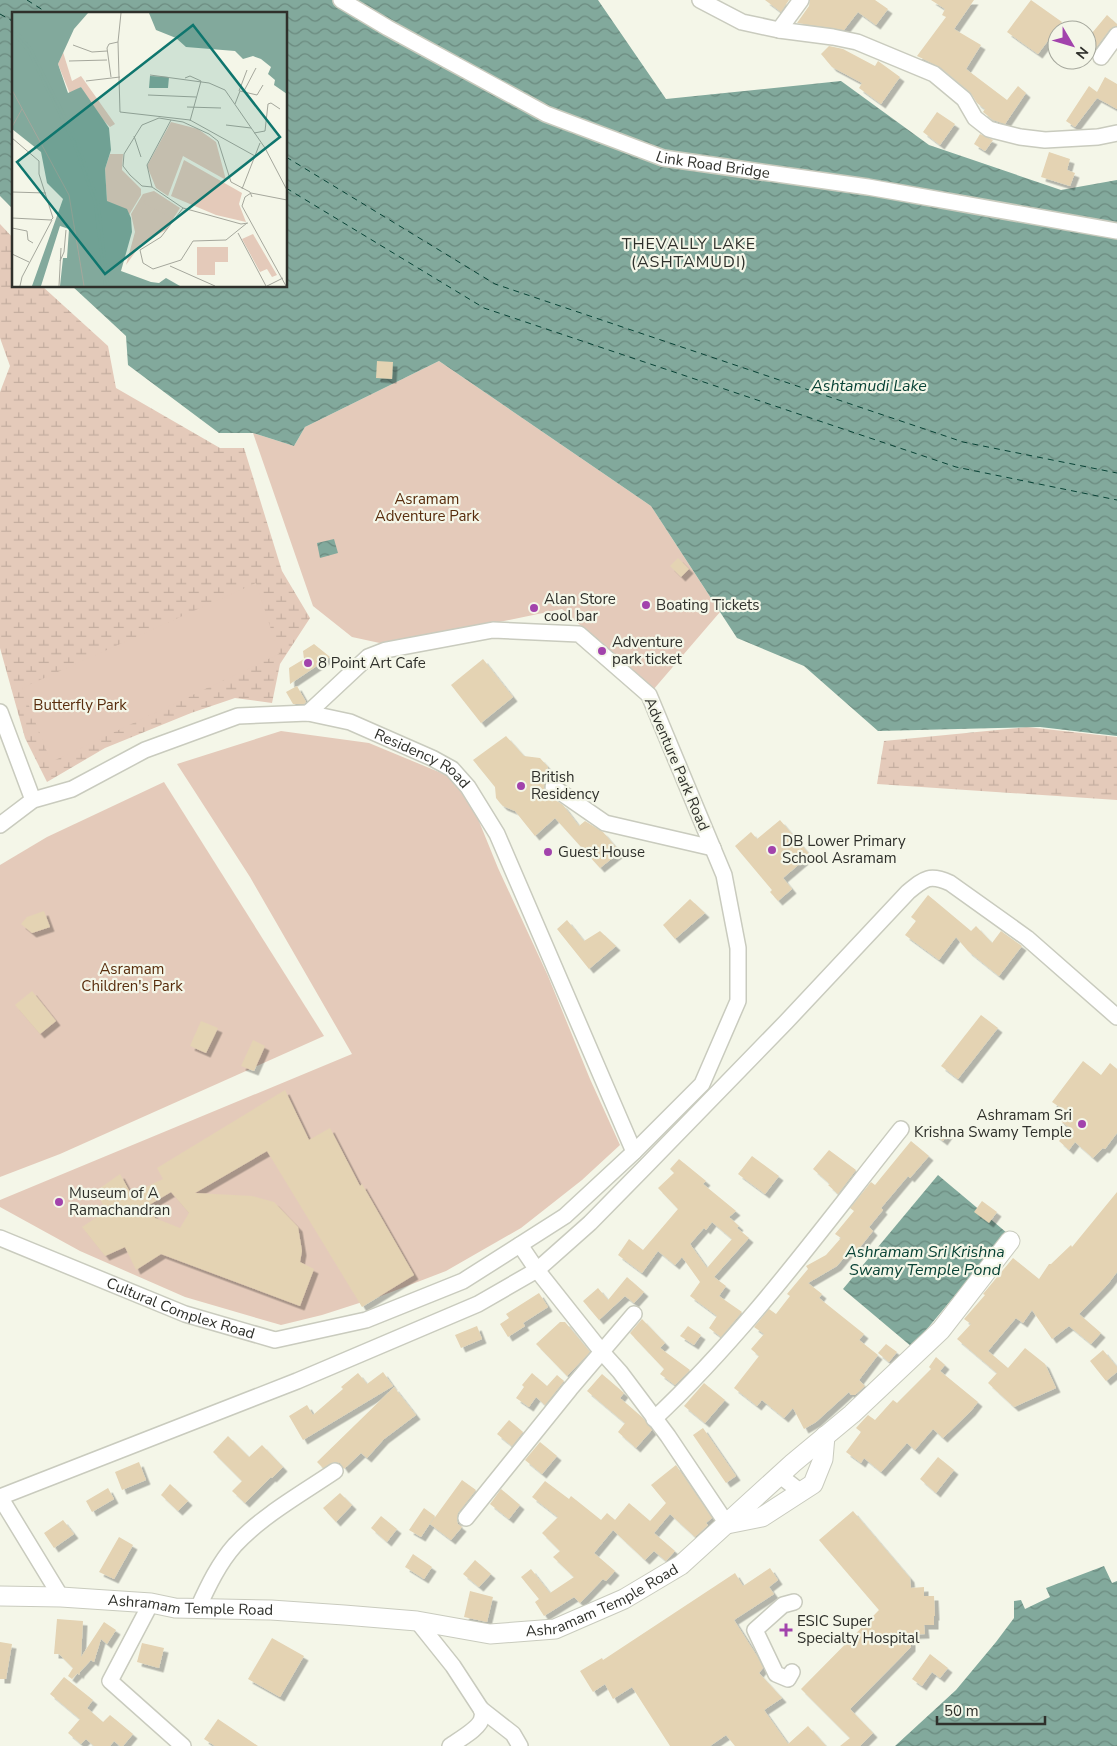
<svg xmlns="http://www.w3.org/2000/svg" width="1117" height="1746" font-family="'Nunito Sans',sans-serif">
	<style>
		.wetland { fill: url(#wetland-marsh) }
		.park { fill: #e4caba }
		.water { fill: url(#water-waves) }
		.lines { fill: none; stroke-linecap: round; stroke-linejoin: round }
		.ferry { stroke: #084235; stroke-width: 1; stroke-dasharray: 6 5; stroke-linecap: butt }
		.building { fill: #e4d3b3; fill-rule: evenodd; filter: url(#shadow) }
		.minor-casing { stroke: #c9cbbe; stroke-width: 18 }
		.tertiary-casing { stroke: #c9cbbe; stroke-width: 21 }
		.minor { stroke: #fff; stroke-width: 15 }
		.tertiary { stroke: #fff; stroke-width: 19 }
		.poi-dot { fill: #a243ac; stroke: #f4f6e8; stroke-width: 2 }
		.labels { text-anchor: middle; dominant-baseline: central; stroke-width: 4.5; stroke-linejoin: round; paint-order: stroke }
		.street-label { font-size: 15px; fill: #2f302b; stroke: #f4f6e8 }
		.park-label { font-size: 15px; fill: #582d0d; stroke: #f4f6e8 }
		.poi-label { font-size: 15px; fill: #2f302b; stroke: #f4f6e8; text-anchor: start }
		.neighbourhood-label { font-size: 16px; letter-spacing: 1px; fill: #2f302b; stroke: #f4f6e8 }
		.water-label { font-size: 16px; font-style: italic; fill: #084235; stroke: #f4f6e8 }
		.inset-river { fill: none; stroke: #82a99c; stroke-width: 2.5 }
		.inset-road { fill: none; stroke: #a5a79c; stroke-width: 1 }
		.view { fill: #0f766e; fill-opacity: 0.15; stroke: #0f766e; stroke-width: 2.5 }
		.inset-edge { fill: none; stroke: #2f302b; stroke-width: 2.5 }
	</style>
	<defs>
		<pattern id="wetland-marsh" width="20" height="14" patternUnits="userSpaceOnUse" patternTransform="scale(1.25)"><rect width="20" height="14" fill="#e4caba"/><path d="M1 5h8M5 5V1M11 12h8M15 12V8" fill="none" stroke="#c4aea0"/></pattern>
		<pattern id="water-waves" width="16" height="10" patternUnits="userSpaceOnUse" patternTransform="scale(1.25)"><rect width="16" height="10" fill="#82a99c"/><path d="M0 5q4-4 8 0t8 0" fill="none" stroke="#6b8a7f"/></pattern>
		<filter id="shadow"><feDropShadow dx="4.5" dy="4.5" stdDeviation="0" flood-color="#0004"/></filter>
	</defs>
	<rect width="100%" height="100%" fill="#f4f6e8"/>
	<g class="wetland">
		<polygon points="0,224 14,239 14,286 42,286 108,346 116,388 220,448 244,448 282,571 310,618 280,664 272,703 235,698 191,713 105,748 47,782 25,738 0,648 0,392 10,366 0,338"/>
		<polygon points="1027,727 1117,737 1117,800 877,784 884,741"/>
	</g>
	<g class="park">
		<polygon points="439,361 651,506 720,612 653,690 562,609 389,645 352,637 313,606 253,433 294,446 305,427"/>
		<polygon points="256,583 279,654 51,762 22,688"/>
		<polygon points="281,731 369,743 463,782 498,868 548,976 590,1079 620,1145 582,1180 521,1228 446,1271 381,1296 322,1315 281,1325 185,1297 80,1251 0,1207 0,1200 352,1054 250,877 177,764"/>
		<polygon points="164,782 324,1036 60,1154 0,1177 0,865 47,837"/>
	</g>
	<g class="water">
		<polygon points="0,0 598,0 666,99 841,81 929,145 1061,190 1117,180 1117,736 1040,727 878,731 804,666 737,638 651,506 439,361 305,427 294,446 253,433 219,433 128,365 126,336 72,286 286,286 286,14 14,14 14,210 0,196"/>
		<polygon points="334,539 338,553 320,558 317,543"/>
		<polygon points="938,1175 1007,1233 912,1347 843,1289"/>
		<polygon points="1104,1566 1112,1583 1117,1581 1117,1746 895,1746 956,1690 996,1642 1014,1618 1014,1601 1021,1600 1025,1609 1050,1597 1046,1588"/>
	</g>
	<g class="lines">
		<g class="ferry">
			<polyline points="27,0 49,14"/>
			<polyline points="0,14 14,22"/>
			<polyline points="286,157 495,284 963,442 1117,473"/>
			<polyline points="286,188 484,308 956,467 1117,500"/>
		</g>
	</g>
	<g class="building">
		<polygon points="765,0 789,0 781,12"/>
		<polygon points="810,0 875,0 888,9 876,25 858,12 844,30 797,23 809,6"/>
		<polygon points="931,0 974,0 954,29 981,45 966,69 1007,100 1018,86 1026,93 1005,124 993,120 983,112 985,109 977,103 970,92 940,67 917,56 946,17 942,15 945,9"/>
		<polygon points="1031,0 1062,22 1038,54 1007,32"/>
		<polygon points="1107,15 1117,24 1117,26 1110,29 1095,49 1087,43 1087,39"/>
		<polygon points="829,46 843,49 875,66 878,61 900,77 881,104 859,88 862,83 832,67 821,54"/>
		<polygon points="1105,77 1117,84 1117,109 1097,98 1075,127 1066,121 1089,86 1097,92"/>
		<polygon points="937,112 955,124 940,145 923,132"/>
		<polygon points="980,134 993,140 985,151 974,144"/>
		<polygon points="1049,152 1070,159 1067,170 1075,173 1070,186 1041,177"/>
		<polygon points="377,361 393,362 392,379 376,378"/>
		<polygon points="678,558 689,569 681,577 670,566"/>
		<polygon points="314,644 330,657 290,684 289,668 304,659 303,651"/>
		<polygon points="483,659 513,697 481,723 451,685"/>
		<polygon points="297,686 306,702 304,704 293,704 286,692"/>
		<polygon points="506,736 524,756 540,758 548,767 548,779 544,787 547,794 563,805 579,826 585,821 603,832 620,852 600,868 555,818 535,836 515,811 503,806 500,803 496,798 495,787 473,760"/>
		<polygon points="780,820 810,855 783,878 792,889 778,901 770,892 772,890 735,846 751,832 757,839"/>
		<polygon points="928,895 971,931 976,926 992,943 1001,931 1022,946 999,976 968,951 956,937 939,960 905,935 916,921 911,917"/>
		<polygon points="690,899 705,913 675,939 663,925"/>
		<polygon points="44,911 50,927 32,933 21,924 27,917"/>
		<polygon points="567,920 584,941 600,931 616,946 589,969 557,929"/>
		<polygon points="32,991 56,1021 40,1034 15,1005"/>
		<polygon points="981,1015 998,1028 958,1079 941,1066"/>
		<polygon points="201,1021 218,1028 206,1053 190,1046"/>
		<polygon points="253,1040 265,1046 254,1071 241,1066"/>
		<polygon points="1083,1061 1101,1075 1110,1063 1117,1069 1117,1133 1105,1149 1103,1148 1093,1158 1075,1142 1069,1150 1059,1141 1070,1128 1058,1119 1064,1110 1052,1102"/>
		<path d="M285,1090L309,1140L330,1128L360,1186L362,1184L414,1275L362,1307L267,1151L195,1193L252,1196L274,1202L298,1227L302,1251L300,1262L314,1269L300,1306L161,1254L136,1270L125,1247L105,1256L82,1227L106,1211L96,1191L120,1174L131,1194L163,1179L157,1168ZM171,1192L189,1213L180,1228L155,1218L149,1205Z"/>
		<polygon points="941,1124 950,1131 943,1141 934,1134"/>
		<polygon points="911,1141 929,1156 910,1178 908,1176 881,1208 883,1210 869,1227 873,1231 857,1251 852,1248 837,1266 808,1283 822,1294 819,1298 864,1334 859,1340 878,1355 859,1380 865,1386 855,1395 851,1395 849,1392 816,1422 804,1429 793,1408 784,1418 762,1400 757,1406 734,1388 759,1356 751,1349 764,1334 754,1327 769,1309 776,1314 790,1296 787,1294 808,1269 806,1266 826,1255 841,1238 835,1234 854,1211 850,1208 871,1182 875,1185"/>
		<polygon points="829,1150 856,1170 838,1194 828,1185 830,1184 813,1169"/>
		<polygon points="752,1156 779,1176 765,1194 738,1174"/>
		<path d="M679,1159L706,1181L703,1184L736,1211L729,1217L739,1226L737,1228L749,1238L714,1277L726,1286L719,1296L742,1312L721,1337L709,1328L717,1316L690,1296L700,1282L682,1257L675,1265L658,1251L642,1273L618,1255L629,1239L643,1250L678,1209L658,1188L674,1173L670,1169ZM712,1222L732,1239L707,1268L690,1244L704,1228L706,1230Z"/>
		<polygon points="1117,1192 1117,1272 1108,1284 1079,1314 1101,1333 1091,1344 1069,1326 1052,1339 1032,1310 1023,1323 1016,1318 988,1351 1008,1368 1025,1348 1045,1364 1056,1388 1014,1407 988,1383 997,1373 957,1339 971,1324 964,1319 985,1295 983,1294 1013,1258 1039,1279 1049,1264 1051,1264 1071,1245 1072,1247"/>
		<polygon points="982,1201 997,1212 989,1223 974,1212"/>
		<polygon points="627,1277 644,1292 634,1303 625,1296 599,1320 583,1301 598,1288 608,1300"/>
		<polygon points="539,1293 548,1307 523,1323 525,1326 508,1337 500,1324 509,1318 506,1314"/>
		<polygon points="642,1319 665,1343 660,1348 690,1370 675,1385 660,1374 664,1369 630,1333"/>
		<polygon points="560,1322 565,1322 590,1352 567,1376 536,1344"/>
		<polygon points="477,1326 482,1339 461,1348 455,1335"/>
		<polygon points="688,1326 701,1335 694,1345 680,1336"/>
		<polygon points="886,1344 897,1352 889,1362 878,1353"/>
		<polygon points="1103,1350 1117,1367 1117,1372 1106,1381 1090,1361"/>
		<polygon points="936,1357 945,1365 940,1371 978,1402 971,1411 943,1438 933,1429 915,1450 907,1443 881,1472 864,1458 861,1463 846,1452 861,1432 856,1428 867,1416 868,1415 875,1420 893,1400 897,1403 931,1369 929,1367"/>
		<polygon points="383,1372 393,1386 303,1440 289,1416 307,1405 313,1415 343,1389 341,1387 358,1373 367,1384"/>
		<polygon points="532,1373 547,1386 557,1375 564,1381 545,1405 536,1397 529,1407 516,1398 524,1387 522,1385"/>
		<polygon points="602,1374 624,1393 620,1398 643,1418 652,1430 636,1448 618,1432 625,1423 587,1391"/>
		<polygon points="704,1383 725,1400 705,1423 684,1406"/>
		<polygon points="394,1387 416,1415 384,1439 367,1458 361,1453 344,1469 340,1463 335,1462 323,1468 317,1462"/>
		<polygon points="509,1420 523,1432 512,1446 497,1434"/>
		<polygon points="703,1428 736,1476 726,1483 693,1435"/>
		<polygon points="228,1436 249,1457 262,1445 283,1467 272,1478 271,1477 245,1503 232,1491 242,1481 213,1452"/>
		<polygon points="540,1442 557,1456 542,1474 525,1460"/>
		<polygon points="938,1457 954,1470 936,1493 920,1479"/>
		<polygon points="139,1462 146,1480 122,1490 115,1472"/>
		<polygon points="676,1465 712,1518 706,1523 708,1525 695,1537 670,1514 654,1533 675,1551 666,1561 654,1551 645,1560 613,1530 594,1553 615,1571 606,1581 603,1579 580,1603 574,1597 544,1616 535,1602 539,1599 521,1577 531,1569 550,1593 574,1577 553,1557 560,1551 542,1533 558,1517 532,1497 545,1481 569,1499 571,1496 601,1520 607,1513 615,1520 629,1503 650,1521 666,1503 651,1485"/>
		<polygon points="462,1480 476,1490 458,1513 457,1521 458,1524 462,1527 451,1540 430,1524"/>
		<polygon points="170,1484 188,1501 178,1511 161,1495"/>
		<polygon points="108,1488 114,1499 92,1512 86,1501"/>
		<polygon points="501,1489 520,1505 509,1519 490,1504"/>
		<polygon points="340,1493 352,1505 336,1522 323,1508"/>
		<polygon points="424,1508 435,1516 421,1537 409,1530"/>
		<polygon points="853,1511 910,1578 911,1588 924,1587 924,1596 934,1596 935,1616 934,1616 934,1625 924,1625 925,1634 904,1635 911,1641 911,1647 850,1709 873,1733 860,1746 840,1746 850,1738 801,1689 879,1610 819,1540"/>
		<polygon points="381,1516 397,1529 387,1542 371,1528"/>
		<polygon points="63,1520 74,1534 54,1548 44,1533"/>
		<polygon points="119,1537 133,1545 114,1579 99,1572"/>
		<polygon points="413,1554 432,1567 424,1579 405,1567"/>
		<polygon points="475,1560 491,1574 479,1587 463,1574"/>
		<polygon points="770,1568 778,1580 769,1587 774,1594 734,1620 757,1656 763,1668 759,1673 782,1698 764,1710 788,1744 808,1726 826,1746 735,1746 726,1735 710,1746 670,1746 632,1687 613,1699 605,1684 593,1692 580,1671 602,1658 603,1660 735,1573 743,1586"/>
		<polygon points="470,1591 493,1597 487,1622 464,1617"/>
		<polygon points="57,1619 83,1621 81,1657 104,1622 116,1630 107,1644 101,1639 94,1662 91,1660 80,1672 79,1675 78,1673 72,1679 68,1676 73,1668 59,1654 54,1654"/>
		<polygon points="272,1638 304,1656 280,1697 248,1679"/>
		<polygon points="0,1642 12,1644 6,1679 0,1679"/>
		<polygon points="142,1643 164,1648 159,1668 137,1662"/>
		<polygon points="930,1654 948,1668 940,1678 932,1672 922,1686 912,1679"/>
		<polygon points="64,1677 93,1700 87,1708 103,1722 110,1715 133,1734 123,1746 120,1746 114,1741 110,1746 94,1746 86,1739 81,1744 68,1733 80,1719 50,1694"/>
		<polygon points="218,1719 258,1746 215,1746 204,1739"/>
	</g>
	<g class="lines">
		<g class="minor-casing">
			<g id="minor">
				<path id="s1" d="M341,0L388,28L546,114L663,158L868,187L1117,231"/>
				<polyline points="700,0 742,22 779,30 833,37 857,42 934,74 964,99 975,118 989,129 996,131 1020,137 1045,140 1098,137 1117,133"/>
				<polyline points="779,30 801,0"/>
				<polyline points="1101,57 1117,35"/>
				<polyline points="0,712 33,800"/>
				<polyline points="553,787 605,823 713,848"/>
				<path id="s2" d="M0,825L33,800L72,789L145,750L238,716L308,713L350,722L432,758L452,769L468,787L497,834L634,1152"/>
				<path id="s3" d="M0,1238L185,1314L275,1340L366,1320L463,1281L565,1216L634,1152L702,1084L738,1001V948L724,875L649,695L579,634L493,630L386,650L368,657L308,713"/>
				<polyline points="520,1245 537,1270 602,1352 620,1372 668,1436 727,1524"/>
				<path d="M654,1419C747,1332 822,1228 901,1129"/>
				<polyline points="779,1475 801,1492"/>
				<path d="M0,1497L297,1381L478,1304L537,1270L590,1223L645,1167L786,1022L908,892C925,878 930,874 950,883L1027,938L1117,1017"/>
				<polyline points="0,1497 61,1597"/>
				<polyline points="466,1518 570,1389 634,1314"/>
				<polyline points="151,1603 110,1681 183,1746"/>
				<path d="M198,1608C208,1586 219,1563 235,1545C263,1515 301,1494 335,1471"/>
				<path d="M417,1621L453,1666L481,1709C482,1712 483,1714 482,1717C481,1728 458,1740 450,1746"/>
				<polyline points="792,1672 788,1679 776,1674 755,1630 783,1605 794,1602"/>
				<polyline points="481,1709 513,1734 520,1746"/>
			</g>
		</g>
		<g class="tertiary-casing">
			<g id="tertiary">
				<polyline points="727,1524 762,1517 813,1484 823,1459 825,1436"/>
				<path id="s4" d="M0,1596L61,1597L151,1603L175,1608L271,1610L344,1615L417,1621L490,1634L555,1629L624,1599L681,1565L793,1463L852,1414L941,1330L1010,1241"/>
			</g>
		</g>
		<use href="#minor" class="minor"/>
		<use href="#tertiary" class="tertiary"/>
	</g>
	<g class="poi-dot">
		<circle cx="646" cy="605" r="5"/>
		<circle cx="534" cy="608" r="5"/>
		<circle cx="602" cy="651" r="5"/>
		<circle cx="308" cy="663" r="5"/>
		<circle cx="521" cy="786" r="5"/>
		<circle cx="772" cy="850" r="5"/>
		<circle cx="548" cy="852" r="5"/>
		<circle cx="1082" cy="1124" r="5"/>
		<circle cx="59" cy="1202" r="5"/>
		<path d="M783.5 1622.5h5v5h5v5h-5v5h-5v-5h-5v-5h5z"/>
	</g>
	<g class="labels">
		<g class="street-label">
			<text stroke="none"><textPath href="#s1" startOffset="410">Link Road Bridge</textPath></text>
			<text stroke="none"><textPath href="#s2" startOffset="458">Residency Road</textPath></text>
			<text transform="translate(677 764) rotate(67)">Adventure Park Road</text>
			<text stroke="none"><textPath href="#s3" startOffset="194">Cultural Complex Road</textPath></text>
			<text stroke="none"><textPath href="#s4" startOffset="611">Ashramam Temple Road</textPath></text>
			<text stroke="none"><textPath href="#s4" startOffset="191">Ashramam Temple Road</textPath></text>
		</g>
		<g class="park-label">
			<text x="427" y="499">Asramam<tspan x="427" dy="17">Adventure Park</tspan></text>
			<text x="80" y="705">Butterfly Park</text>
			<text x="132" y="969">Asramam<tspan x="132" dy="17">Children's Park</tspan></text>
		</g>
		<g class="poi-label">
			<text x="544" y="599">Alan Store<tspan x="544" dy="17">cool bar</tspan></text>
			<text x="656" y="605">Boating Tickets</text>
			<text x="612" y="642">Adventure<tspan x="612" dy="17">park ticket</tspan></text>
			<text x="318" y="663">8 Point Art Cafe</text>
			<text x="531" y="777">British<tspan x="531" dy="17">Residency</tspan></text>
			<text x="782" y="841">DB Lower Primary<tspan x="782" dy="17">School Asramam</tspan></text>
			<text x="558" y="852">Guest House</text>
			<text x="1072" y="1115" text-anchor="end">Ashramam Sri<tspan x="1072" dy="17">Krishna Swamy Temple</tspan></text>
			<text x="69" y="1193">Museum of A<tspan x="69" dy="17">Ramachandran</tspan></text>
			<text x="797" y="1621">ESIC Super<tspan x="797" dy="17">Specialty Hospital</tspan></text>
		</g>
		<g class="neighbourhood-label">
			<text x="689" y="244">THEVALLY LAKE<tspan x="689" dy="18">(ASHTAMUDI)</tspan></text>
		</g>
		<g class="water-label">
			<text x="869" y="386">Ashtamudi Lake</text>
			<text x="925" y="1252">Ashramam Sri Krishna<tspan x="925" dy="18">Swamy Temple Pond</tspan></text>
		</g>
	</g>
	<g transform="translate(12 12)">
		<rect width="275" height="275" fill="#f4f6e8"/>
		<path d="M51,40L60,69L69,64L103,112L98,115L85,102L69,75L58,82L46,52ZM142,179L168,196L154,218L129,232L114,253L123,220L119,202L131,182Z" fill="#e4caba"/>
		<path d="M159,110L186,117L204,130L214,168L171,144L156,184L144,176L135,154ZM98,142H111L110,158L129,177V183L117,203L95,190L93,157ZM172,148L230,181L227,192L234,210L204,203L159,184ZM137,183L165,197L160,206L131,191ZM241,222L265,263L260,265L255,257L248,260L230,227ZM185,235H216V250H203V263H185Z" fill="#e4caba"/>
		<path d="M0,1H76L62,17L46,52L56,81L69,75L97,116L99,138L93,157L95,189L115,197L119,206L120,220L109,259L139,270L147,271L154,266L168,274H48L51,246H55L57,217L48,214L29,274H20L51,187L35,171L29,140L0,117ZM137,1H275V82L262,73L263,68L256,62L259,55L249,47L241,44L231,47L223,39L174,35L164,26L144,18ZM138,64L157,65L156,76H137Z" fill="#82a99c"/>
		<path class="inset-river" d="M0,15L18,36L65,129L86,189L96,274M0,20L16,38L62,131L83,190L93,274"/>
		<path class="inset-road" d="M109,1L106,30L108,100L178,108L243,144M61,33L80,40L95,39M57,49L95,48M138,63L197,71L213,78L253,136L275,178M99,65L95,36L97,32L106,30M173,66L178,64L189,69L178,109M74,69L108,65M0,78L57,183L72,274M227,79L235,58M232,79L244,56M136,83L184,85M223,92L228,79L245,83L251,73M175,95L209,96M159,108L135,153L140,175L171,196L229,212L236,211M214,113L239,116M0,115L10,97M242,121L253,119L256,92L259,91L268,97M122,124L129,145M0,126L27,149V162L41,206L39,208L0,206M140,175L130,174L118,163L111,154L112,142L130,113L147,106L171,110L197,122L206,129L219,170L238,180L240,185M230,177L248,131M0,180L34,181M171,196L149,225L128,238L131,251L141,257L169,248L181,229L214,228L235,211M0,216L15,219L16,228L21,231M226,221L254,274M0,242L17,250M48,249L52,240L54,218M158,254L203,274M8,274L10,265L40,208M47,274L49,236M255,274L271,266M274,274L230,194L233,185L239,181L275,188"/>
		<path class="view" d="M181,13L268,125L93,262L5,150Z"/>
		<rect width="275" height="275" class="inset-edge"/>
	</g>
	<g transform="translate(1072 45) rotate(128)"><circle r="24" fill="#f4f6e8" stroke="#a5a79c"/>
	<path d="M0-4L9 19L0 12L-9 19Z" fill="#a243ac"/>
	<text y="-8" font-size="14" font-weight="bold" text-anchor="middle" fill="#2f302b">N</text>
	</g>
	<path d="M937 1716v8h108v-8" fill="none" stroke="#2f302b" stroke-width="2.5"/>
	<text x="944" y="1716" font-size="15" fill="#2f302b" stroke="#f4f6e8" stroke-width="4" paint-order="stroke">50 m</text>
</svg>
